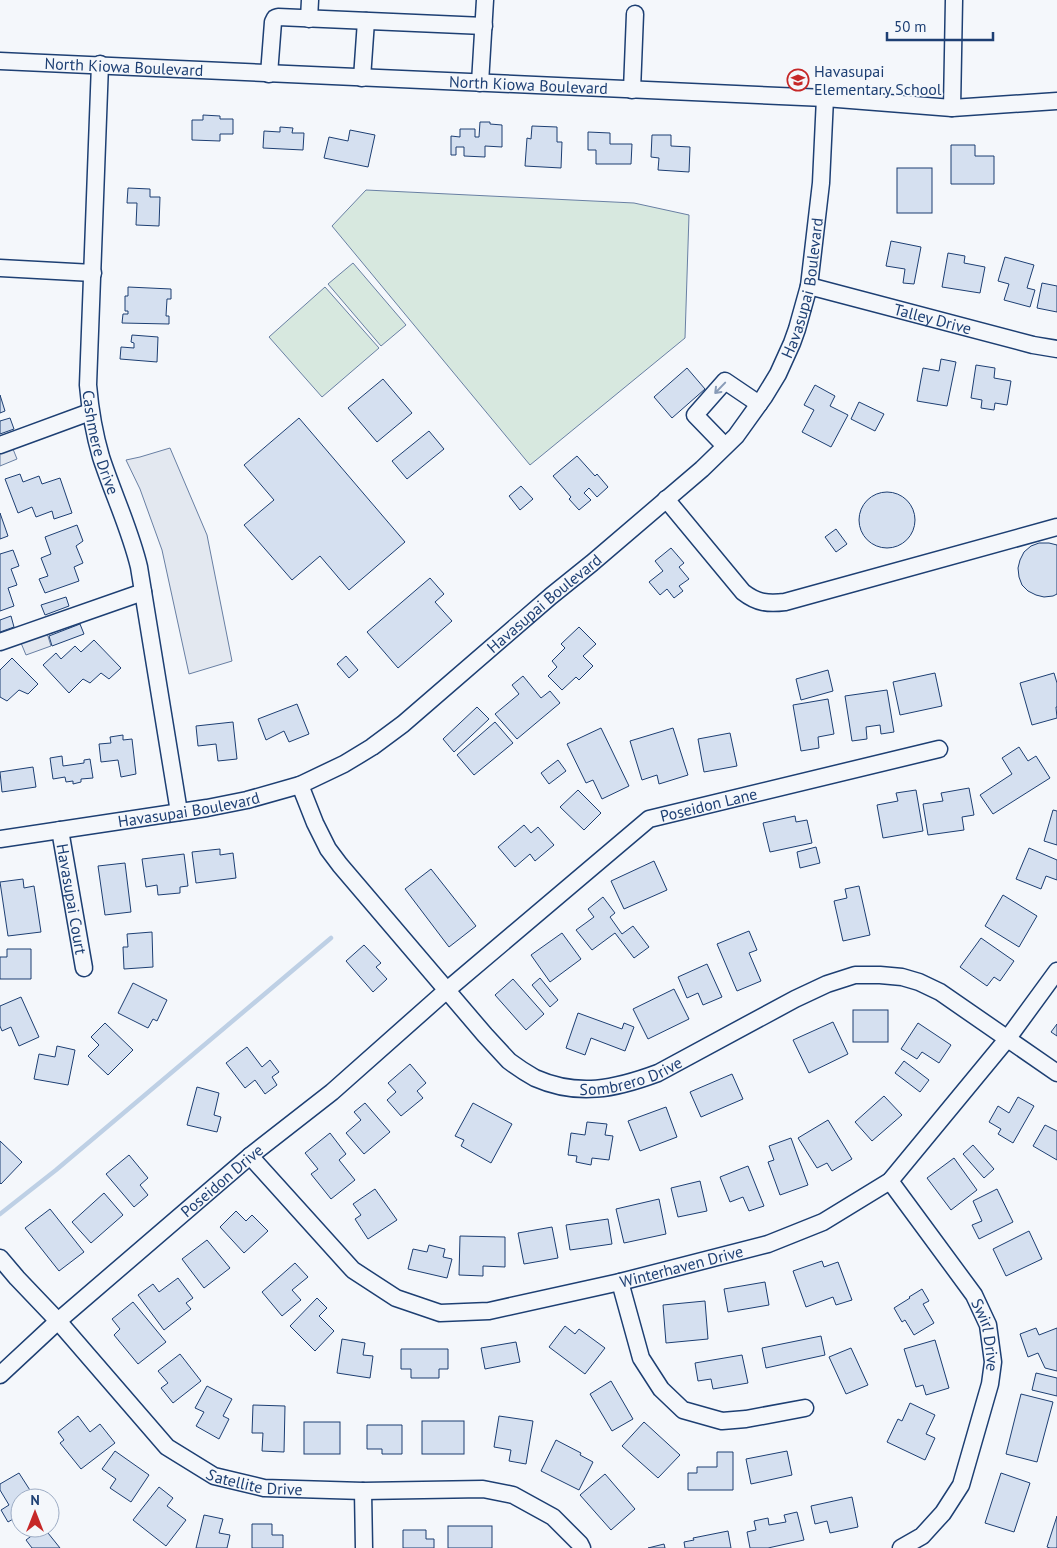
<svg xmlns="http://www.w3.org/2000/svg" width="1057" height="1548" font-family="'PT Sans',sans-serif">
	<style>
		.green { fill: #d7e8df; stroke: #687fa3 }
		.parking { fill: #e3e8f0; stroke: #687fa3 }
		.lines { fill: none; stroke-linecap: round; stroke-linejoin: round }
		.stream { stroke: #bed0e5; stroke-width: 4.5 }
		.building { fill: #d5e0f0; stroke: #1d3f73 }
		.minor-casing { stroke: #1d3f73; stroke-width: 19 }
		.minor { stroke: #f4f7fb; stroke-width: 16 }
		.oneway { stroke: #889bb7 }
		.labels { text-anchor: middle; dominant-baseline: central; stroke-width: 4; stroke-linejoin: round; paint-order: stroke }
		.street-label { font-size: 16px; fill: #1d3f73; stroke: #f4f7fb }
		.poi-label { font-size: 16px; fill: #1d3f73; stroke: #f4f7fb; text-anchor: start }
	</style>
	<rect width="100%" height="100%" fill="#f4f7fb"/>
	<g class="green">
		<polygon points="366,190 634,203 689,215 685,338 530,465 332,226"/>
		<polygon points="353,263 406,325 381,346 328,284"/>
		<polygon points="325,287 379,348 322,397 269,337"/>
	</g>
	<g class="parking">
		<polygon points="170,448 207,535 232,661 189,674 162,550 140,489 126,460 140,457"/>
		<polygon points="13,449 17,459 0,466 0,453"/>
		<polygon points="47,633 51,646 26,655 21,643"/>
	</g>
	<g class="lines">
		<polyline class="stream" points="0,1214 56,1170 331,938"/>
	</g>
	<g class="building">
		<polygon points="203,115 220,116 220,119 233,119 233,134 220,134 220,141 192,140 192,120 203,120"/>
		<polygon points="480,122 490,122 490,124 502,125 502,147 485,146 485,157 464,156 464,147 456,147 456,155 451,155 451,136 460,137 460,129 475,129 475,137 479,137"/>
		<polygon points="532,126 557,127 557,142 562,142 561,168 525,166 527,138 531,139"/>
		<polygon points="280,127 293,128 292,133 304,133 303,150 263,148 264,131 280,132"/>
		<polygon points="350,130 375,135 368,167 324,158 329,137 348,141"/>
		<polygon points="588,132 610,133 610,144 632,144 631,164 596,164 596,150 588,150"/>
		<polygon points="652,135 671,135 671,146 690,147 689,172 658,170 659,158 651,157"/>
		<polygon points="951,145 975,145 975,156 994,156 994,184 951,184"/>
		<rect x="897" y="168" width="35" height="45"/>
		<polygon points="128,188 150,189 150,197 160,197 159,226 136,225 137,203 127,203"/>
		<polygon points="891,241 921,247 914,284 903,283 905,269 886,266"/>
		<polygon points="948,253 965,256 964,263 985,267 980,293 942,287"/>
		<polygon points="1005,257 1034,265 1027,288 1035,290 1030,307 1004,300 1009,284 998,281"/>
		<polygon points="1042,283 1057,286 1057,312 1037,308"/>
		<polygon points="128,287 171,289 171,299 167,299 166,316 169,316 169,324 122,323 123,314 128,314 128,311 125,311 125,296 128,296"/>
		<polygon points="132,335 158,337 157,362 120,359 121,347 134,348 134,343 131,342"/>
		<polygon points="941,359 956,362 947,406 917,401 923,368 939,371"/>
		<polygon points="976,365 995,368 994,378 1011,381 1007,405 995,403 994,410 981,408 982,400 971,398"/>
		<polygon points="687,368 705,389 672,418 654,397"/>
		<polygon points="383,379 412,413 377,442 348,408"/>
		<polygon points="815,385 835,396 830,406 848,415 831,447 802,432 814,410 804,405"/>
		<polygon points="0,395 5,411 0,413"/>
		<polygon points="859,402 884,414 875,431 851,419"/>
		<polygon points="10,418 14,429 0,434 0,421"/>
		<polygon points="299,418 405,542 349,590 320,556 292,580 244,525 274,500 244,465"/>
		<polygon points="429,431 444,449 407,479 392,461"/>
		<polygon points="577,456 595,476 597,474 608,487 597,497 589,488 584,493 591,500 579,510 569,499 571,497 553,476"/>
		<polygon points="20,474 23,482 39,476 42,484 60,478 72,513 54,519 52,511 36,517 32,507 18,513 5,479"/>
		<polygon points="521,486 533,499 520,510 509,496"/>
		<circle cx="887" cy="520" r="28"/>
		<polygon points="0,513 8,536 0,539"/>
		<polygon points="77,525 83,541 76,546 83,563 74,567 79,581 45,593 39,579 48,576 41,558 51,554 45,537"/>
		<polygon points="836,529 847,544 836,552 825,537"/>
		<polygon points="1039,543 1049,543 1057,545 1057,594 1053,596 1044,597 1036,595 1028,591 1022,585 1019,577 1018,568 1020,560 1024,552 1031,546"/>
		<polygon points="671,548 684,563 679,567 689,579 679,586 683,591 674,598 667,589 660,595 649,582 663,571 655,561"/>
		<polygon points="13,550 19,566 11,569 17,585 8,588 14,606 0,611 0,554"/>
		<polygon points="430,578 444,594 435,602 452,621 398,668 367,632"/>
		<polygon points="66,597 69,606 45,615 41,605"/>
		<polygon points="11,616 14,627 0,632 0,620"/>
		<polygon points="80,624 84,634 52,646 49,636"/>
		<polygon points="579,627 596,644 583,656 593,666 579,680 576,677 562,690 548,676 557,667 552,661 565,648 561,644"/>
		<polygon points="94,640 121,668 109,679 101,673 90,683 83,679 69,693 43,665 56,653 61,659 75,646 81,652"/>
		<polygon points="346,656 358,670 349,678 337,664"/>
		<polygon points="12,658 38,684 28,694 19,690 7,701 0,697 0,670"/>
		<polygon points="828,670 833,691 801,700 796,679"/>
		<polygon points="935,673 942,706 900,715 893,682"/>
		<polygon points="1054,673 1057,683 1057,707 1056,707 1057,718 1032,725 1020,683"/>
		<polygon points="523,676 541,698 550,691 560,703 517,739 495,714 519,694 512,685"/>
		<polygon points="887,690 894,732 881,734 880,725 866,727 867,739 852,741 845,696"/>
		<polygon points="828,699 834,734 818,737 819,748 801,751 793,705"/>
		<polygon points="297,704 309,734 289,742 284,731 266,740 258,719"/>
		<polygon points="477,707 489,719 454,752 443,739"/>
		<polygon points="233,722 237,759 218,761 216,744 198,746 196,726"/>
		<polygon points="495,722 513,743 474,775 457,755"/>
		<polygon points="601,728 629,786 602,799 593,780 586,783 567,744"/>
		<polygon points="673,728 688,775 659,784 657,775 642,780 630,741"/>
		<polygon points="730,733 737,766 704,772 698,739"/>
		<polygon points="123,735 123,740 132,739 136,774 121,777 118,760 101,762 99,744 111,743 110,737"/>
		<polygon points="1019,747 1028,761 1036,756 1050,778 993,814 980,795 1012,774 1002,758"/>
		<polygon points="62,756 63,766 84,763 84,760 90,759 93,778 81,779 81,782 73,784 73,781 66,782 65,777 53,779 50,758"/>
		<polygon points="558,760 566,771 549,784 541,773"/>
		<polygon points="33,767 36,787 2,792 0,772"/>
		<polygon points="969,788 974,815 962,817 964,830 928,835 923,804 943,801 941,793"/>
		<polygon points="578,790 601,813 584,830 560,807"/>
		<polygon points="916,790 923,831 883,838 877,805 898,801 896,793"/>
		<polygon points="1053,810 1057,811 1057,845 1044,841"/>
		<polygon points="795,816 796,822 807,820 812,843 770,852 763,823"/>
		<polygon points="524,825 531,833 538,827 554,845 535,861 530,854 515,867 498,847"/>
		<polygon points="816,847 820,863 800,868 797,852"/>
		<polygon points="1029,848 1057,860 1057,880 1046,876 1041,889 1016,879"/>
		<polygon points="220,849 220,855 233,853 236,878 196,883 192,852"/>
		<polygon points="184,854 188,886 180,887 180,893 158,895 157,885 146,887 142,859"/>
		<polygon points="654,861 667,890 624,909 611,881"/>
		<polygon points="125,863 131,912 105,915 98,866"/>
		<polygon points="431,869 476,926 449,947 405,889"/>
		<polygon points="23,879 24,888 34,886 41,932 8,936 0,882"/>
		<polygon points="859,886 870,935 843,941 834,901 847,898 845,889"/>
		<polygon points="1003,895 1037,916 1019,947 985,926"/>
		<polygon points="603,897 615,913 610,917 622,934 633,926 649,947 634,958 615,933 592,950 576,930 594,917 588,909"/>
		<polygon points="749,931 757,950 749,953 761,981 737,991 717,944"/>
		<polygon points="152,932 153,967 124,969 123,947 128,947 127,934"/>
		<polygon points="562,933 581,959 550,982 531,955"/>
		<polygon points="981,938 1014,961 1000,981 994,977 987,986 960,967"/>
		<polygon points="364,945 381,963 376,967 387,979 373,992 346,961"/>
		<polygon points="7,949 31,949 31,979 0,979 0,957 7,957"/>
		<polygon points="707,964 722,997 703,1005 698,993 687,998 678,977"/>
		<polygon points="540,978 558,1000 550,1007 532,985"/>
		<polygon points="513,979 544,1014 526,1030 495,995"/>
		<polygon points="133,983 167,1000 157,1021 153,1019 148,1028 118,1013"/>
		<polygon points="674,989 689,1019 648,1039 633,1009"/>
		<polygon points="21,997 39,1037 19,1046 11,1027 2,1031 0,1026 0,1006"/>
		<rect x="853" y="1010" width="35" height="32"/>
		<polygon points="578,1013 622,1029 624,1023 634,1027 625,1051 591,1038 585,1055 566,1048"/>
		<polygon points="833,1022 848,1054 809,1073 793,1040"/>
		<polygon points="105,1023 133,1050 108,1075 88,1056 99,1045 91,1037"/>
		<polygon points="918,1023 951,1045 939,1063 922,1052 917,1059 901,1049"/>
		<polygon points="1057,1024 1057,1036 1051,1032"/>
		<polygon points="57,1046 75,1050 68,1085 34,1079 39,1054 55,1057"/>
		<polygon points="247,1047 262,1067 270,1060 279,1072 272,1077 277,1085 265,1094 255,1080 245,1088 226,1063"/>
		<polygon points="904,1061 929,1080 920,1092 895,1073"/>
		<polygon points="410,1064 426,1083 417,1091 423,1098 401,1116 387,1100 396,1092 388,1083"/>
		<polygon points="732,1074 743,1099 701,1117 690,1092"/>
		<polygon points="197,1087 219,1093 214,1115 221,1117 217,1132 187,1125"/>
		<polygon points="884,1096 902,1115 872,1141 855,1122"/>
		<polygon points="1018,1097 1034,1106 1013,1143 998,1134 1001,1129 989,1122 998,1106 1009,1113"/>
		<polygon points="365,1103 390,1132 364,1154 346,1133 361,1120 354,1112"/>
		<polygon points="473,1103 512,1124 491,1163 461,1146 464,1140 455,1136"/>
		<polygon points="666,1107 677,1137 640,1151 628,1121"/>
		<polygon points="828,1120 852,1159 832,1171 827,1163 817,1168 798,1138"/>
		<polygon points="587,1122 607,1124 605,1135 613,1136 609,1160 592,1158 591,1165 576,1162 577,1156 568,1155 571,1133 585,1135"/>
		<polygon points="1045,1125 1057,1131 1057,1160 1033,1146"/>
		<polygon points="330,1133 346,1154 339,1160 355,1180 331,1199 311,1174 318,1169 305,1153"/>
		<polygon points="791,1138 808,1185 780,1195 768,1162 774,1160 769,1146"/>
		<polygon points="0,1141 22,1162 1,1184 0,1183"/>
		<polygon points="973,1145 994,1169 984,1178 963,1154"/>
		<polygon points="129,1155 148,1178 140,1185 148,1195 134,1207 106,1174"/>
		<polygon points="954,1158 977,1190 951,1210 927,1178"/>
		<polygon points="748,1166 764,1206 749,1211 743,1197 730,1202 720,1177"/>
		<polygon points="700,1181 707,1211 678,1217 671,1188"/>
		<polygon points="375,1189 397,1220 368,1239 355,1219 361,1215 353,1204"/>
		<polygon points="997,1189 1013,1222 979,1239 972,1225 982,1221 973,1201"/>
		<polygon points="104,1193 123,1215 91,1243 72,1222"/>
		<polygon points="659,1199 666,1234 624,1243 616,1209"/>
		<polygon points="50,1209 84,1252 59,1271 25,1228"/>
		<polygon points="236,1211 246,1221 252,1215 268,1231 244,1253 220,1227"/>
		<polygon points="608,1219 612,1244 570,1250 566,1225"/>
		<polygon points="552,1227 558,1258 524,1264 518,1233"/>
		<polygon points="1029,1231 1042,1259 1006,1276 993,1249"/>
		<polygon points="460,1236 505,1237 505,1267 483,1266 483,1276 459,1275"/>
		<polygon points="207,1240 230,1268 204,1288 182,1259"/>
		<polygon points="429,1245 445,1249 443,1257 452,1259 447,1278 408,1269 413,1249 427,1252"/>
		<polygon points="822,1261 824,1267 838,1262 852,1300 836,1305 833,1297 806,1307 793,1271"/>
		<polygon points="295,1263 308,1277 292,1290 301,1300 282,1316 262,1292"/>
		<polygon points="178,1278 193,1298 186,1303 191,1309 164,1330 138,1295 153,1284 159,1292"/>
		<polygon points="765,1282 769,1305 728,1312 724,1289"/>
		<polygon points="922,1289 929,1301 923,1304 934,1323 914,1335 905,1320 902,1322 894,1308 910,1298 909,1297"/>
		<polygon points="317,1298 327,1308 319,1316 334,1331 315,1351 290,1326"/>
		<polygon points="705,1301 708,1339 666,1343 663,1305"/>
		<polygon points="133,1302 166,1342 138,1364 114,1335 120,1329 112,1319"/>
		<polygon points="565,1326 575,1334 579,1329 605,1348 585,1374 549,1347"/>
		<polygon points="1036,1328 1039,1335 1057,1328 1057,1371 1045,1368 1038,1353 1028,1357 1020,1334"/>
		<polygon points="821,1336 825,1355 766,1368 762,1348"/>
		<polygon points="342,1339 365,1343 363,1355 373,1356 370,1378 337,1373"/>
		<polygon points="935,1340 949,1388 926,1395 923,1385 916,1387 904,1349"/>
		<polygon points="516,1342 520,1362 485,1369 481,1348"/>
		<polygon points="851,1348 868,1385 846,1394 829,1357"/>
		<polygon points="401,1349 448,1349 448,1369 439,1369 439,1378 411,1378 411,1369 401,1369"/>
		<polygon points="180,1354 201,1381 173,1403 161,1388 168,1383 158,1371"/>
		<polygon points="742,1355 748,1383 713,1389 711,1379 698,1381 695,1363"/>
		<polygon points="1036,1373 1057,1378 1057,1396 1032,1390"/>
		<polygon points="611,1381 633,1419 612,1431 590,1394"/>
		<polygon points="207,1386 232,1399 223,1416 229,1419 219,1439 196,1426 204,1412 195,1408"/>
		<polygon points="1021,1394 1053,1402 1037,1462 1006,1454"/>
		<polygon points="910,1403 935,1415 926,1434 935,1438 925,1460 887,1442 898,1419 902,1421"/>
		<polygon points="253,1405 285,1406 284,1452 262,1451 263,1433 252,1433"/>
		<polygon points="78,1416 90,1432 100,1424 115,1443 81,1469 60,1443 64,1440 58,1432"/>
		<polygon points="499,1416 533,1421 526,1464 509,1461 511,1450 494,1447"/>
		<rect x="422" y="1421" width="42" height="33"/>
		<rect x="304" y="1422" width="36" height="32"/>
		<polygon points="644,1422 680,1455 658,1478 622,1446"/>
		<polygon points="367,1425 402,1425 402,1454 382,1454 382,1449 367,1449"/>
		<polygon points="556,1440 581,1453 580,1455 593,1462 579,1490 541,1471"/>
		<polygon points="115,1451 149,1475 131,1502 110,1488 116,1479 102,1469"/>
		<polygon points="787,1451 792,1475 751,1484 746,1459"/>
		<polygon points="717,1452 733,1452 733,1490 688,1490 688,1473 697,1473 697,1467 717,1467"/>
		<polygon points="19,1473 35,1498 20,1498 20,1515 8,1522 1,1510 9,1505 0,1490 0,1484"/>
		<polygon points="1001,1473 1030,1483 1014,1532 985,1523"/>
		<polygon points="605,1474 635,1509 611,1530 580,1495"/>
		<polygon points="159,1487 173,1498 167,1506 186,1520 166,1546 133,1520"/>
		<polygon points="852,1497 858,1527 830,1533 827,1521 815,1524 811,1506"/>
		<polygon points="797,1512 804,1540 768,1548 750,1548 747,1532 756,1530 754,1521 768,1518 769,1525 786,1522 784,1515"/>
		<polygon points="204,1515 223,1519 219,1533 230,1535 227,1548 196,1548"/>
		<polygon points="1057,1516 1057,1548 1050,1548 1047,1547"/>
		<polygon points="252,1524 272,1524 272,1535 283,1535 283,1548 252,1548"/>
		<rect x="448" y="1526" width="44" height="22"/>
		<polygon points="42,1528 44,1528 60,1548 32,1548 26,1540"/>
		<polygon points="403,1530 426,1530 426,1539 434,1539 434,1548 403,1548"/>
		<polygon points="728,1531 731,1548 685,1548 684,1542 694,1540 693,1538"/>
		<polygon points="664,1544 665,1548 648,1548"/>
	</g>
	<g class="lines">
		<g class="minor-casing">
			<g id="minor">
				<polyline points="309,19 310,0"/>
				<path id="s1" d="M0,61L825,98L952,108L1057,101"/>
				<path id="s2" d="M100,64L88,385C90,409 94,433 101,457C113,494 130,529 139,567L179,812"/>
				<polyline points="269,74 273,22 275,18 278,17 484,26"/>
				<polyline points="362,78 366,21"/>
				<polyline points="480,83 485,0"/>
				<polyline points="632,90 635,14"/>
				<polyline points="952,108 954,0"/>
				<polyline points="0,268 93,273"/>
				<path id="s3" d="M809,286L1033,345L1057,349"/>
				<polyline points="0,445 90,412"/>
				<polyline points="725,446 695,415 725,381 759,404"/>
				<path d="M666,499L743,592C757,603 768,604 785,602L1057,527"/>
				<polyline points="0,642 143,592"/>
				<path id="s4" d="M300,785L315,823L328,849L340,865L485,1035L509,1061C517,1067 526,1073 535,1078C578,1097 615,1089 658,1073L795,999L827,984L855,975H880L902,977L919,982L940,992L1057,1073"/>
				<path id="s5" d="M60,830L84,968"/>
				<path id="s6" d="M0,839L207,808L247,800L300,785L344,764L372,747L403,724L551,596L592,563L702,469L736,436L764,397L778,374L792,343L797,329L809,286L821,183L825,98"/>
				<path id="s7" d="M250,1156L353,1270L396,1298L440,1313L489,1311L620,1282L768,1244L823,1222L890,1181L1008,1038L1057,971"/>
				<path id="s8" d="M890,1181L974,1295L988,1325L993,1362L990,1384L961,1485L943,1513L922,1536L901,1548"/>
				<path id="s9" d="M0,1258L17,1278L58,1321L167,1447L214,1476L264,1488L363,1491L483,1489L513,1495L553,1517L580,1544L582,1548"/>
				<polyline points="620,1282 641,1358 661,1389 683,1410 722,1421 746,1419 805,1408"/>
				<path id="s10" d="M0,1375L58,1321L250,1156L332,1092L447,990L649,819L939,749"/>
				<polyline points="363,1491 364,1548"/>
			</g>
		</g>
		<use href="#minor" class="minor"/>
	</g>
	<defs><path id="oneway-shaft" d="M-6 0H5M1.5-3L5.5 0L1.5 3" fill="none" stroke-width="1.6" stroke-linecap="round" stroke-linejoin="round" transform="scale(1.25)"/></defs>
	<use class="oneway" href="#oneway-shaft" transform="translate(720 388) rotate(134)"/>
	<defs>
		<g id="school-ring" transform="scale(1.125)"><circle r="9.5" fill="#f4f7fb" stroke="#c62828" stroke-width="1.5"/><path d="M0-5L7-2L0 1L-7-2ZM-4 1L0 2.5L4 1V4Q0 6-4 4Z" fill="#c62828"/></g>
	</defs>
	<g fill-rule="evenodd">
		<use href="#school-ring" x="798" y="80"/>
	</g>
	<g class="labels">
		<g class="street-label">
			<text stroke="none"><textPath href="#s1" startOffset="124">North Kiowa Boulevard</textPath></text>
			<text stroke="none"><textPath href="#s1" startOffset="529">North Kiowa Boulevard</textPath></text>
			<text stroke="none"><textPath href="#s6" startOffset="1031">Havasupai Boulevard</textPath></text>
			<text stroke="none"><textPath href="#s3" startOffset="128">Talley Drive</textPath></text>
			<text stroke="none"><textPath href="#s2" startOffset="380">Cashmere Drive</textPath></text>
			<text stroke="none"><textPath href="#s6" startOffset="611">Havasupai Boulevard</textPath></text>
			<text stroke="none"><textPath href="#s10" startOffset="916">Poseidon Lane</textPath></text>
			<text stroke="none"><textPath href="#s6" startOffset="191">Havasupai Boulevard</textPath></text>
			<text stroke="none"><textPath href="#s5" startOffset="70">Havasupai Court</textPath></text>
			<text stroke="none"><textPath href="#s4" startOffset="479">Sombrero Drive</textPath></text>
			<text stroke="none"><textPath href="#s10" startOffset="295">Poseidon Drive</textPath></text>
			<text stroke="none"><textPath href="#s7" startOffset="498">Winterhaven Drive</textPath></text>
			<text stroke="none"><textPath href="#s8" startOffset="184">Swirl Drive</textPath></text>
			<text stroke="none"><textPath href="#s9" startOffset="349">Satellite Drive</textPath></text>
		</g>
		<g class="poi-label">
			<text x="814" y="71">Havasupai<tspan x="814" dy="18">Elementary School</tspan></text>
		</g>
	</g>
	<g transform="translate(35 1513)"><circle r="24" fill="#f4f7fb" stroke="#9eadc5"/>
	<path d="M0-4L9 19L0 12L-9 19Z" fill="#c62828"/>
	<text y="-8" font-size="14" font-weight="bold" text-anchor="middle" fill="#1d3f73">N</text>
	</g>
	<path d="M887 32v8h106v-8" fill="none" stroke="#1d3f73" stroke-width="2.5"/>
	<text x="894" y="32" font-size="15" fill="#1d3f73" stroke="#f4f7fb" stroke-width="4" paint-order="stroke">50 m</text>
</svg>
